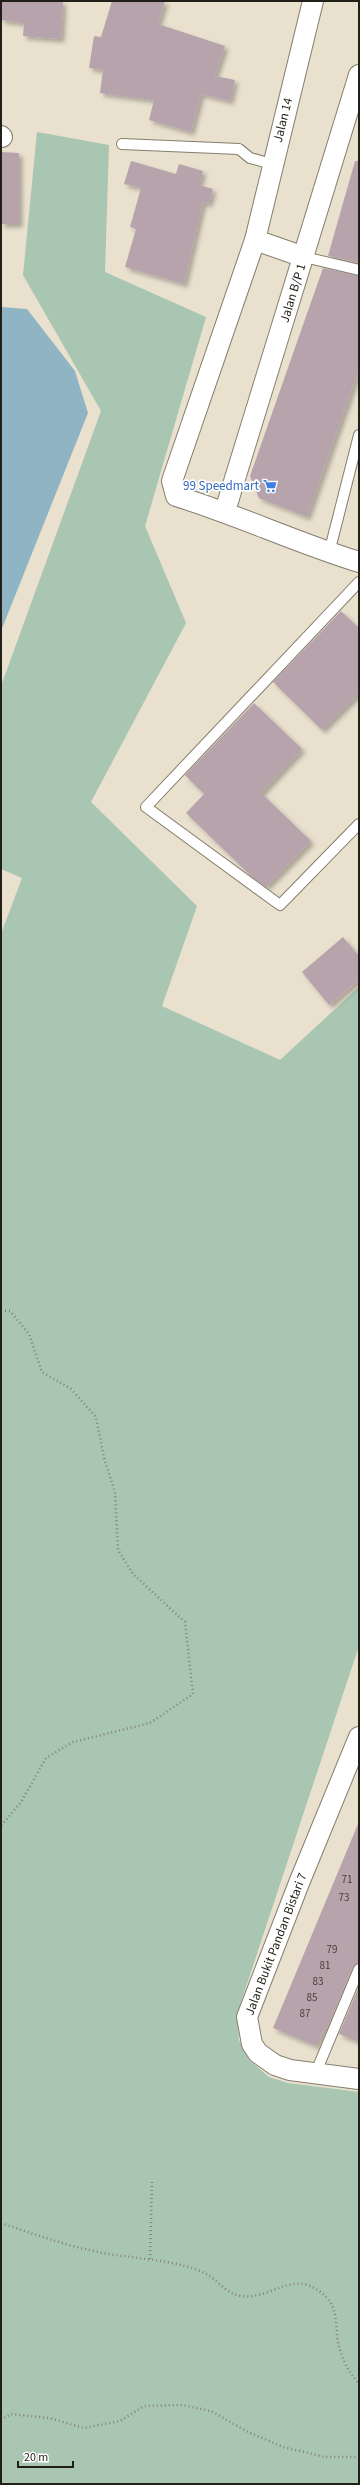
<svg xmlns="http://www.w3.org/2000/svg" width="360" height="2485" font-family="'Source Sans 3',sans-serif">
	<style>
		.green { fill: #a8c6b1 }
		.water { fill: #8fb4c4 }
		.building { fill: #b6a3ac; filter: url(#shadow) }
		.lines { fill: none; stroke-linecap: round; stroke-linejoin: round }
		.lane-casing { stroke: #857d6d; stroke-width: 12 }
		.street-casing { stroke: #857d6d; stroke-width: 22 }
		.path { stroke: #878175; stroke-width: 2.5; stroke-dasharray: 1 3; stroke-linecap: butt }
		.lane { stroke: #fff; stroke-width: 10 }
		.street { stroke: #fff; stroke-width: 20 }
		.labels { text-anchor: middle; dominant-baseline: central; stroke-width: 3.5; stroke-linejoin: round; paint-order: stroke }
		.number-label { font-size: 11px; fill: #47403e }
		.street-label { font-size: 13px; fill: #221f19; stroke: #fff }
		.shop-label { font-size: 13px; fill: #366cbe; stroke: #fff; text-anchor: end }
	</style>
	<defs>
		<filter id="shadow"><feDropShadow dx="3.5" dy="3.5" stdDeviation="2" flood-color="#0004"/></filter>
	</defs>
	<rect width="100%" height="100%" fill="#e9e0ce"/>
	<polygon class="green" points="37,132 109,145 105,272 206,317 145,526 186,623 91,802 197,906 162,1006 280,1060 359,987 359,1646 237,2014 239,2040 250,2061 269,2077 288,2083 359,2092 359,2484 1,2484 1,934 22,878 1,869 1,686 101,411 23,275"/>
	<polygon class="water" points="1,307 27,309 75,371 88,413 1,631"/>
	<g class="building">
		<polygon points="1,1 63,1 61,39 23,36 24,23 1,20"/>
		<polygon points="112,1 165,1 158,24 225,46 215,76 235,80 230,101 201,94 191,132 149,120 154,100 100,93 103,70 89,68 94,36 101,37"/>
		<polygon points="1,152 19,153 19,224 1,224"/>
		<polygon points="131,161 176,174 179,164 203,171 199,185 213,189 209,204 203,202 184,284 125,267 136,229 130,227 141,188 124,184"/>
		<polygon points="355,161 359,161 359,263 328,256"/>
		<polygon points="323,268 359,276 359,369 307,517 259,498 250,476"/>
		<polygon points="341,611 359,628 359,693 322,730 273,682"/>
		<polygon points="254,703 302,749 261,793 311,841 266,887 251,876 186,813 204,794 185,775"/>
		<polygon points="343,937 359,956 359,980 329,1005 302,972"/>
		<polygon points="358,1824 359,1963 353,1966 327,2029 325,2028 316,2046 273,2028"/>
		<polygon points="359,1986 359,2042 339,2034"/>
	</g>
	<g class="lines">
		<g class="lane-casing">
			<g id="lane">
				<polyline points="122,144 239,149 250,158 272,164"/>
				<polyline points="304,257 359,270"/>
				<polyline points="329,553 359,435"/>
				<polyline points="359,582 146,807 280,905 359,824"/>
				<polyline points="316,2072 359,1969"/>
			</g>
		</g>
		<g class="street-casing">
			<g id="street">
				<path d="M313,1L255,240L172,481L176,496C238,515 297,543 359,562"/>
				<polyline points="1,136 2,137"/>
				<polyline points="255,240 304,257"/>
				<polyline points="225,511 359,75"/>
				<polyline points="359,1737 299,1883 247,2017 252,2044 258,2053 275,2065 290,2070 359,2079"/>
			</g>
		</g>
		<g class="path">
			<polyline points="1,1311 10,1311 29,1334 42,1372 71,1389 96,1417 104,1458 115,1492 118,1550 133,1574 185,1622 193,1694 150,1723 73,1742 46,1758 21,1802 1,1826"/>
			<path d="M1,2223C37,2235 72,2248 109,2254C133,2258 157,2259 181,2265C188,2267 197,2269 204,2273C218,2279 225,2294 242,2296C274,2300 294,2265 327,2298C339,2310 335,2332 339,2347C343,2362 349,2372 359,2384"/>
			<polyline points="150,2259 152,2182"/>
			<polyline points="1,2420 11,2414 49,2418 84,2428 120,2421 144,2406 182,2405 211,2411 246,2431 283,2447 325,2457 359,2457"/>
		</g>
		<use href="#lane" class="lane"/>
		<use href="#street" class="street"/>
	</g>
	<defs>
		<g id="supermarket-bare" transform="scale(1.08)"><path d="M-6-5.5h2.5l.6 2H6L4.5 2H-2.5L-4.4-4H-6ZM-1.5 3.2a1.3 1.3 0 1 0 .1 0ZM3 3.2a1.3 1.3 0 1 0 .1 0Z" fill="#3f7fe0" stroke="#fff" stroke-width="2.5" paint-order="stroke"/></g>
	</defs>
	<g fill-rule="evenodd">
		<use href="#supermarket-bare" x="270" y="486"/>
	</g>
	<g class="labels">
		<g class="number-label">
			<text x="347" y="1879">71</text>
			<text x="344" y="1897">73</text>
			<text x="332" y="1949">79</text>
			<text x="325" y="1965">81</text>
			<text x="318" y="1981">83</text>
			<text x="312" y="1997">85</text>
			<text x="305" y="2013">87</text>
		</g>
		<g class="street-label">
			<text transform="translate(283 120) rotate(-76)">Jalan 14</text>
			<text transform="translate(293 293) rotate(-73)">Jalan B/P 1</text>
			<text transform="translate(276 1944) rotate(-69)">Jalan Bukit Pandan Bistari 7</text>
		</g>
		<g class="shop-label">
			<text x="259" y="486">99 Speedmart</text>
		</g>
	</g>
	<rect width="360" height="2485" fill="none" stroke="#221f19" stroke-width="4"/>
	<path d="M18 2461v6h55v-6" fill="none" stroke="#221f19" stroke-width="2"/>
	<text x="24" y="2461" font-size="12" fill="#221f19" stroke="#ffffff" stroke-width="3" paint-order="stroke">20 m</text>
</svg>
